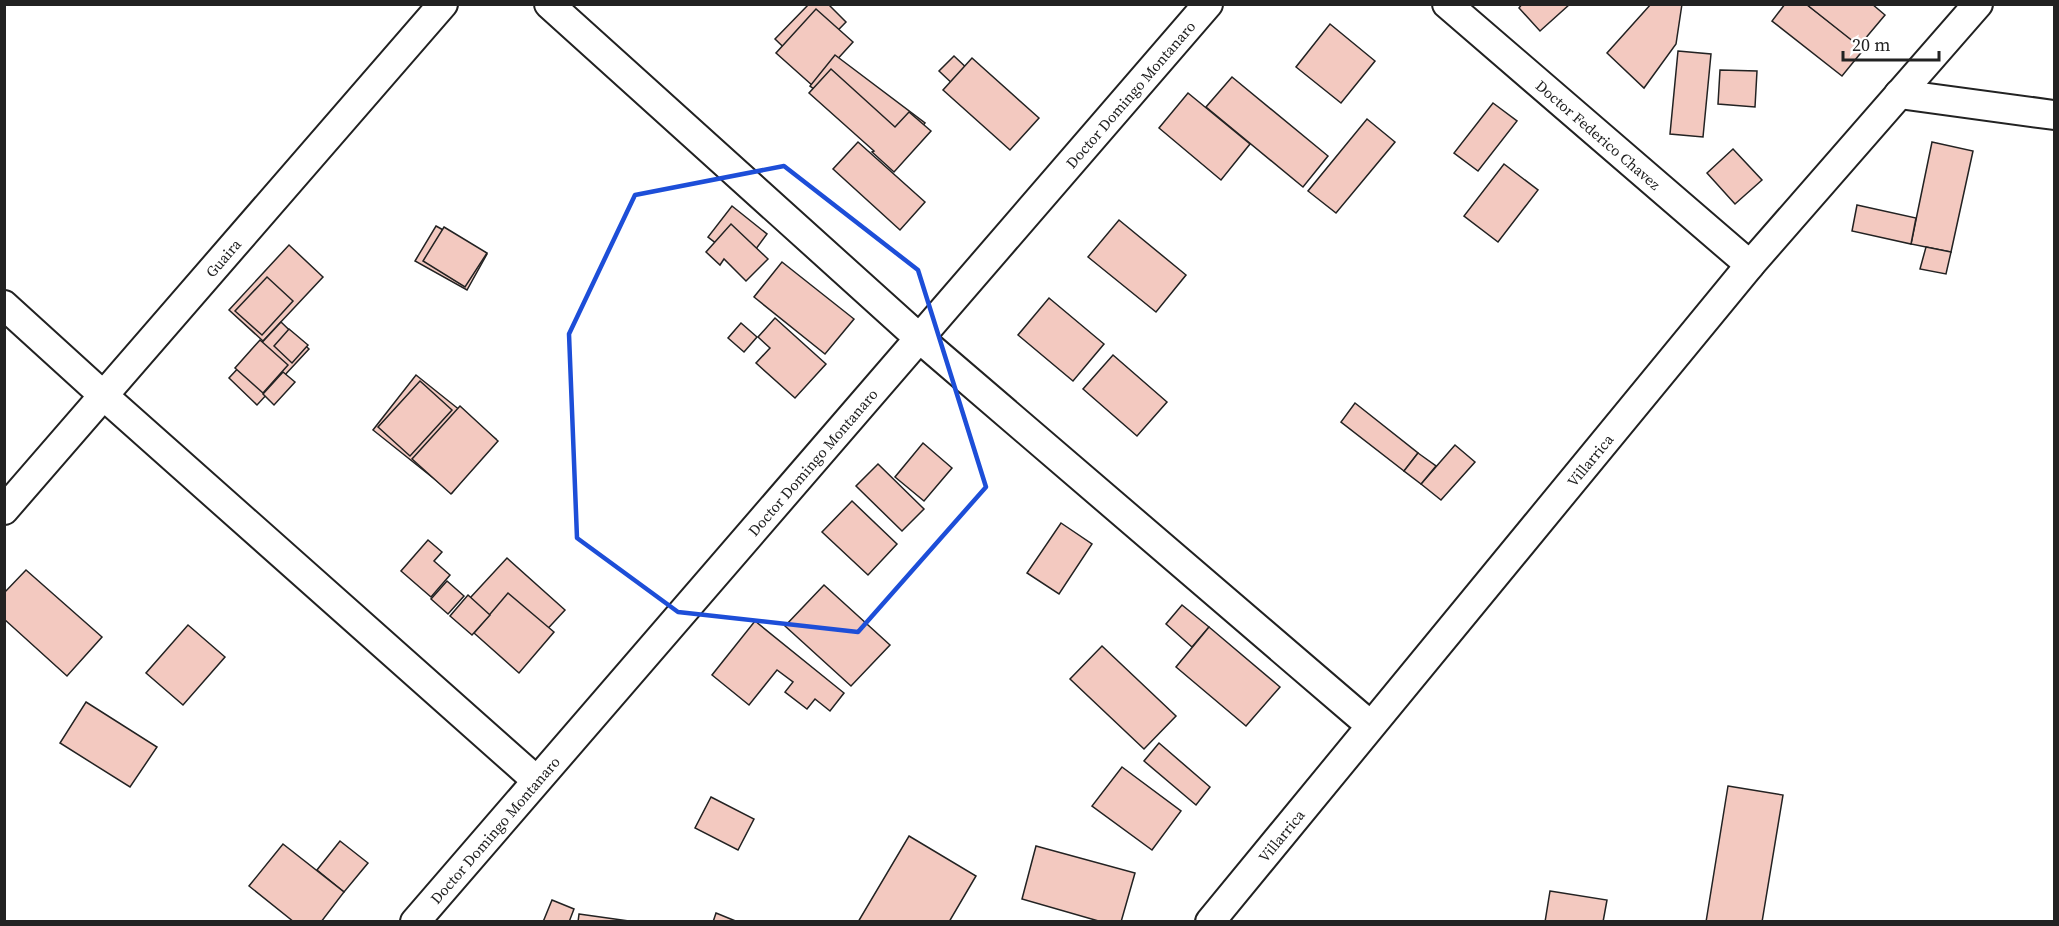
<svg xmlns="http://www.w3.org/2000/svg" width="2059" height="926" font-family="'Source Serif 4',serif">
	<style>
		.building { fill: #f3c9c0; stroke: #222; stroke-width: 1.5 }
		.lines { fill: none; stroke-linecap: round; stroke-linejoin: round }
		.minor-casing { stroke: #222; stroke-width: 32 }
		.minor { stroke: #fff; stroke-width: 28 }
		.marked { fill: none; stroke: #1d4ed8; stroke-width: 4.5; stroke-linejoin: round }
		.labels { text-anchor: middle; dominant-baseline: central; stroke-width: 4.5; stroke-linejoin: round; paint-order: stroke }
		.street-label { font-size: 15px; fill: #222; stroke: #fff }
	</style>
	<rect width="100%" height="100%" fill="#fff"/>
	<g class="building">
		<polygon points="809,4 828,4 846,22 803,66 775,39"/>
		<polygon points="1522,4 1570,4 1540,31 1519,8"/>
		<polygon points="1651,4 1682,4 1676,44 1644,88 1607,53"/>
		<polygon points="1785,4 1806,4 1864,49 1842,76 1772,21"/>
		<polygon points="1806,4 1872,4 1885,15 1859,46"/>
		<polygon points="816,9 853,42 813,86 776,53"/>
		<polygon points="1330,24 1375,61 1341,103 1296,67"/>
		<polygon points="1678,51 1711,54 1703,137 1670,134"/>
		<polygon points="835,55 925,123 901,155 810,86"/>
		<polygon points="954,56 1004,103 989,118 939,71"/>
		<polygon points="972,58 1039,118 1010,150 943,90"/>
		<polygon points="831,69 895,127 909,112 931,131 894,172 872,152 874,151 809,93"/>
		<polygon points="1720,70 1757,71 1755,107 1718,104"/>
		<polygon points="1232,77 1328,156 1303,187 1206,107"/>
		<polygon points="1188,93 1250,144 1221,180 1159,128"/>
		<polygon points="1493,103 1517,121 1478,171 1454,153"/>
		<polygon points="1367,119 1395,142 1336,213 1308,191"/>
		<polygon points="858,142 925,202 900,230 833,169"/>
		<polygon points="1932,142 1973,151 1951,252 1911,244"/>
		<polygon points="1733,149 1762,180 1735,204 1707,173"/>
		<polygon points="1504,164 1538,190 1498,242 1464,216"/>
		<polygon points="1857,205 1916,218 1911,244 1852,231"/>
		<polygon points="732,206 767,234 744,265 708,237"/>
		<polygon points="1119,220 1186,275 1156,312 1088,257"/>
		<polygon points="731,224 768,259 746,281 724,259 720,265 706,252"/>
		<polygon points="436,226 487,254 467,290 415,261"/>
		<polygon points="444,227 487,253 465,287 423,261"/>
		<polygon points="289,245 323,277 263,341 229,310"/>
		<polygon points="1926,247 1951,252 1946,274 1920,269"/>
		<polygon points="782,262 854,319 825,354 754,297"/>
		<polygon points="267,277 293,301 262,335 235,311"/>
		<polygon points="1049,298 1104,344 1073,381 1018,335"/>
		<polygon points="775,318 826,364 795,398 756,363 770,348 758,337"/>
		<polygon points="281,322 309,349 257,405 229,378"/>
		<polygon points="741,323 757,337 744,352 728,338"/>
		<polygon points="289,329 308,345 292,363 274,346"/>
		<polygon points="260,340 288,365 263,393 235,368"/>
		<polygon points="1113,355 1167,402 1137,436 1083,389"/>
		<polygon points="283,372 295,382 274,405 263,394"/>
		<polygon points="416,375 496,439 452,493 373,430"/>
		<polygon points="420,381 452,410 410,456 378,427"/>
		<polygon points="1355,403 1418,453 1404,471 1341,422"/>
		<polygon points="460,406 498,441 451,494 412,459"/>
		<polygon points="923,443 952,468 924,501 895,477"/>
		<polygon points="1455,445 1475,462 1441,500 1421,484"/>
		<polygon points="1418,453 1436,466 1421,484 1404,471"/>
		<polygon points="878,464 924,509 902,531 856,486"/>
		<polygon points="852,501 897,544 868,575 822,532"/>
		<polygon points="1061,523 1092,544 1059,594 1027,573"/>
		<polygon points="428,540 442,552 434,561 450,575 431,597 401,571"/>
		<polygon points="507,558 565,610 515,664 458,611"/>
		<polygon points="26,570 102,637 67,676 4,619 4,593"/>
		<polygon points="447,581 464,596 448,614 431,599"/>
		<polygon points="824,585 890,645 851,686 785,626"/>
		<polygon points="508,593 554,632 519,673 474,633"/>
		<polygon points="468,595 490,615 472,635 450,616"/>
		<polygon points="1182,605 1209,627 1192,647 1166,624"/>
		<polygon points="755,621 844,693 830,711 815,699 807,709 785,692 793,682 777,670 749,705 712,675"/>
		<polygon points="188,625 225,657 183,705 146,673"/>
		<polygon points="1209,627 1280,687 1246,726 1176,667"/>
		<polygon points="1102,646 1176,716 1144,749 1070,679"/>
		<polygon points="86,702 157,747 130,787 60,743"/>
		<polygon points="1159,743 1210,787 1196,805 1144,761"/>
		<polygon points="1122,767 1181,811 1152,850 1092,806"/>
		<polygon points="1728,786 1783,795 1762,922 1706,922"/>
		<polygon points="711,797 754,819 738,850 695,828"/>
		<polygon points="909,836 976,876 949,922 858,922"/>
		<polygon points="340,841 368,863 344,892 317,870"/>
		<polygon points="283,844 344,892 321,922 294,922 249,886"/>
		<polygon points="1036,846 1135,873 1121,922 1102,922 1022,899"/>
		<polygon points="1550,891 1607,900 1603,922 1545,922"/>
		<polygon points="552,900 574,909 569,922 543,922"/>
		<polygon points="716,913 738,922 713,922"/>
		<polygon points="579,914 629,921 578,922"/>
	</g>
	<g class="lines">
		<g class="minor-casing">
			<g id="minor">
				<polyline points="549,4 919,338 1370,725"/>
				<path id="s1" d="M1447,4L1750,265"/>
				<polyline points="1899,94 2054,115"/>
				<polyline points="4,305 104,396 536,780"/>
				<path id="s2" d="M4,510L443,4"/>
				<path id="s3" d="M415,922L1208,4"/>
				<path id="s4" d="M1210,922L1750,265L1978,4"/>
			</g>
		</g>
		<use href="#minor" class="minor"/>
	</g>
	<path class="marked" d="M784,166L918,270L986,487L858,632L678,612L577,538L569,334L635,195Z"/>
	<g class="labels">
		<g class="street-label">
			<text stroke="none"><textPath href="#s3" startOffset="1094">Doctor Domingo Montanaro</textPath></text>
			<text stroke="none"><textPath href="#s1" startOffset="200">Doctor Federico Chavez</textPath></text>
			<text stroke="none"><textPath href="#s2" startOffset="334">Guaira</textPath></text>
			<text stroke="none"><textPath href="#s4" startOffset="598">Villarrica</textPath></text>
			<text stroke="none"><textPath href="#s3" startOffset="608">Doctor Domingo Montanaro</textPath></text>
			<text stroke="none"><textPath href="#s3" startOffset="122">Doctor Domingo Montanaro</textPath></text>
			<text stroke="none"><textPath href="#s4" startOffset="112">Villarrica</textPath></text>
		</g>
	</g>
	<rect width="2059" height="926" fill="none" stroke="#222222" stroke-width="12"/>
	<path d="M1843 51v9h96v-9" fill="none" stroke="#222222" stroke-width="3"/>
	<text x="1852" y="51" font-size="18" fill="#222222" stroke="#ffffff" stroke-width="4.5" paint-order="stroke">20 m</text>
</svg>
